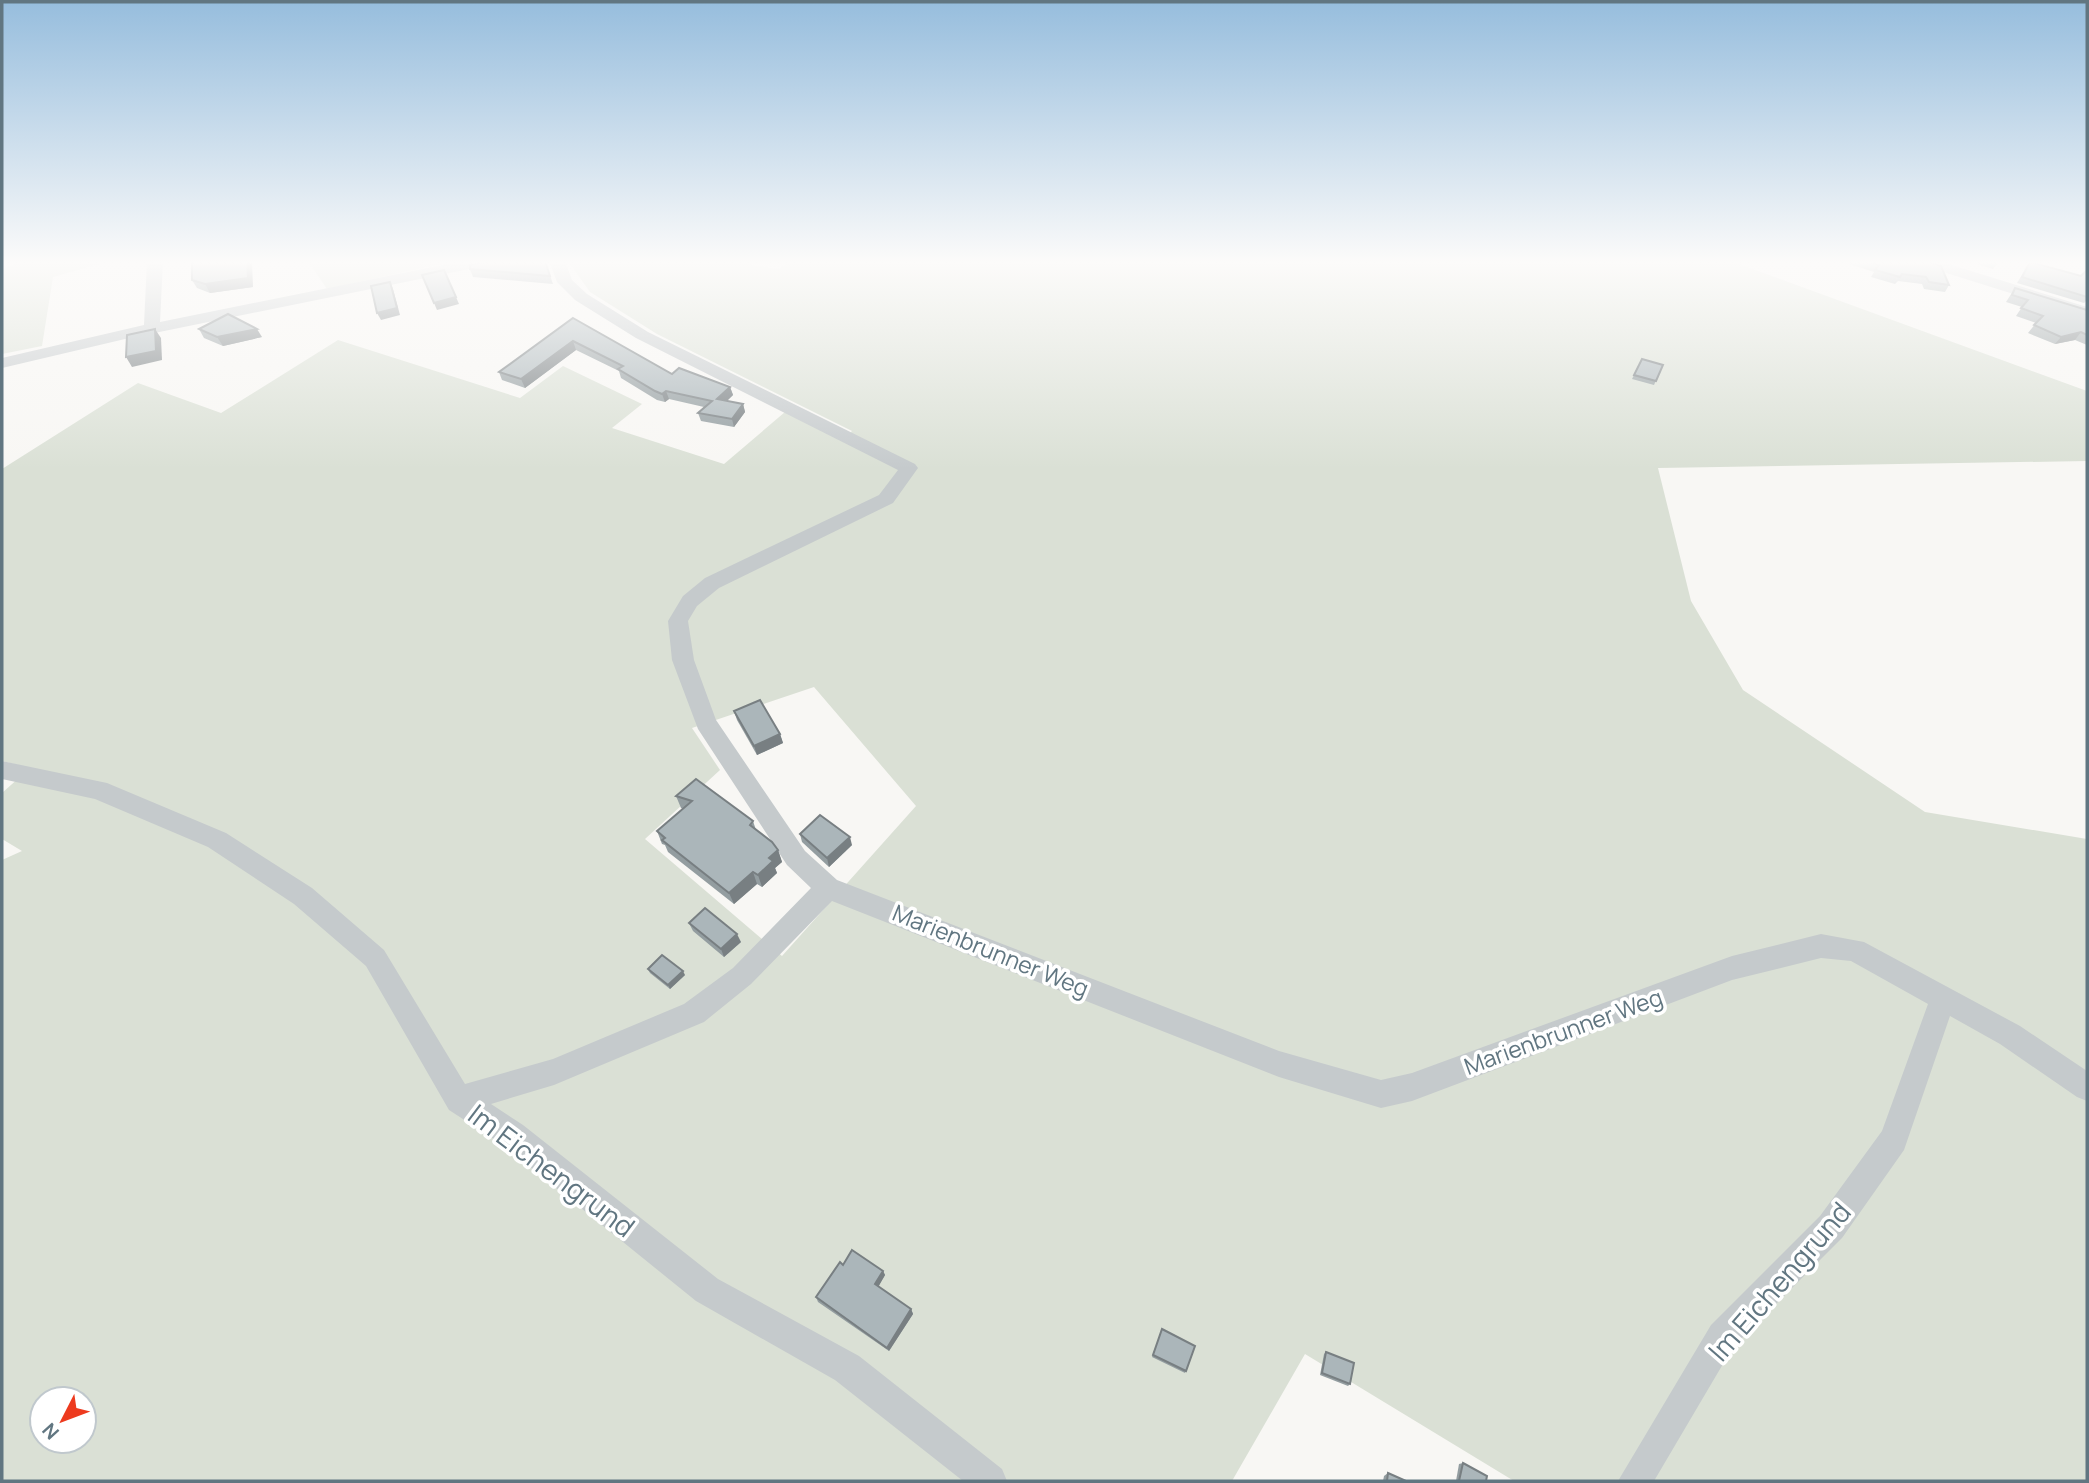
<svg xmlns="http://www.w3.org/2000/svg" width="2089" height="1483" font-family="Manrope,sans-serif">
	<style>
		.green { fill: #dae0d5; fill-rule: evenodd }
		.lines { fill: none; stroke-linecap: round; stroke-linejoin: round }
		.minor { fill: #c5cacc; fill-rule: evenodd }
		.wall { fill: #939da0 }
		.shaded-wall { fill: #787f82 }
		.building { fill: #abb6ba; stroke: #787f82; stroke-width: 2 }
		.labels { text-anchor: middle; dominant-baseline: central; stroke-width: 7; stroke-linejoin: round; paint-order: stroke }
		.street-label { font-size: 23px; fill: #617681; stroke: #fff }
		.near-street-label { font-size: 28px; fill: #617681; stroke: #fff }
	</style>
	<rect width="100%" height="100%" fill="#f8f7f4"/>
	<g class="green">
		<polygon points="23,261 110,261 53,277 42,346 2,354 2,269"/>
		<polygon points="308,261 455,261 327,289"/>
		<path d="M568,261H728L778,269L793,261H1731L2087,391V461L1658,468L1691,601L1743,690L1925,812L2087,839V1481H1514L1305,1354L1232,1481H2V860L22,851L2,839V793L30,768L2,761V469L138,383L221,413L338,340L520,398L563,366L642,404L612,428L724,464L785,412L843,440L852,431L657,334L590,292ZM814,687L916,806L782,956L645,839L720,770L692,728ZM42,1399H84V1441H42Z"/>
	</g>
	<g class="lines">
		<g class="minor">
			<polygon points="147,261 163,261 160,322 462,261 491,261 484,266 125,339 2,368 2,358 144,325"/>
			<polygon points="549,261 565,261 572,280 587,294 648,332 915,464 918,468 893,503 719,588 697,606 688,621 694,660 716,720 805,851 837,880 1279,1051 1381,1080 1412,1073 1732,956 1821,934 1864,942 2020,1026 2087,1071 2087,1101 2077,1097 2000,1044 1950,1016 1904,1150 1842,1238 1733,1347 1654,1481 1618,1481 1711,1325 1820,1216 1882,1131 1928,1004 1851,961 1821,958 1732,980 1412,1101 1381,1108 1279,1077 832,901 751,984 704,1022 554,1085 491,1104 523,1125 718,1279 859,1356 1002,1469 1007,1481 963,1481 835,1380 696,1301 503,1145 449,1110 366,966 294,904 208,847 95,799 2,779 2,761 107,783 226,833 312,888 384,950 465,1084 553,1059 684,1004 733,968 811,888 787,865 698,729 672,660 668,621 683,596 705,578 879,495 898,470 636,338 575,300 557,282"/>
			<polygon points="1916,261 1939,261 2087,307 2087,317 1918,264"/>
		</g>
	</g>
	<g class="wall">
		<polygon points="545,261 553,284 473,277 470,269"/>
		<polygon points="1840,261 1926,261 1949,285 1945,292 1924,289 1922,284 1898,281 1895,284 1871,277 1874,272"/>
		<polygon points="1968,261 1999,261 1993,269"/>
		<polygon points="2030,262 2081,276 2087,270 2087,300 2084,303 2017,283"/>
		<polygon points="192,280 253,287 210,293 197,288"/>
		<polygon points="2015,288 2087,310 2087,345 2075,340 2055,344 2028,333 2036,323 2016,316 2022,307 2006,302"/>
		<polygon points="573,318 672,374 730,387 733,395 727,401 743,404 745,412 734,427 701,421 698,413 704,407 669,399 665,402 657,400 621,378 619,371 576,350 525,388 502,380 499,372"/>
		<polygon points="199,329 262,337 223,346 204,338"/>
		<polygon points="1642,359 1663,365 1654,385 1632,379"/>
		<polygon points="734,711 780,734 783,743 757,755 737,720"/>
		<polygon points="676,796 753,821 756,830 778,850 782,862 775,868 777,873 762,887 757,884 734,904 668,852 665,845 662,844 657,831 683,809 681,808"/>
		<polygon points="800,834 852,845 829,867 802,842"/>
		<polygon points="689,923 741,942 724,957 693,931"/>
		<polygon points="648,969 685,975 670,989 650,973"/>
		<polygon points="843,1265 883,1271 885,1275 878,1287 911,1309 913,1314 889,1351 818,1302 816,1297"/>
		<polygon points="1162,1329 1195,1346 1185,1373 1152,1357"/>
		<polygon points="1326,1352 1350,1384 1348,1386 1320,1375 1324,1354"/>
		<polygon points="1463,1463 1486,1481 1456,1481 1459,1464"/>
		<polygon points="1388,1473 1406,1481 1383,1481 1384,1476"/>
	</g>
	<g class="shaded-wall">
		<polygon points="247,261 252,261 253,287 210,293 205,284"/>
		<polygon points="390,282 393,289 400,315 381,320 377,313"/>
		<polygon points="456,297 459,304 437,310 434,303"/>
		<polygon points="155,329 161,338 162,360 132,367 126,357"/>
		<polygon points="257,329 262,337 223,346 217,337"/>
		<polygon points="2081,332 2075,340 2055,344 2061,337"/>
		<polygon points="573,341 576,350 525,388 521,379"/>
		<polygon points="730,387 733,395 719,408 717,399"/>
		<polygon points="666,391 669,399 665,402 662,394"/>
		<polygon points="743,404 745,412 734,427 732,419"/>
		<polygon points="780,734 783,743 757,755 754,746"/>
		<polygon points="850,837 852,845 829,867 827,858"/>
		<polygon points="778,850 782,862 775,868 777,873 762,887 758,875 769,858"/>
		<polygon points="753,872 757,884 734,904 729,893"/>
		<polygon points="737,934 741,942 724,957 721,949"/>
		<polygon points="683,971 685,975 670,989 668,985"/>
		<polygon points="883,1271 885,1275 877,1289 875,1284"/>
		<polygon points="911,1309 913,1314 889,1351 887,1348"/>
	</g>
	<g class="building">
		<polygon points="192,261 247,261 248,278 205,284 192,280"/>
		<polygon points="490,261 545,261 550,276 470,269 470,265"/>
		<polygon points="1866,261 1926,261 1941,266 1949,285 1929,282 1926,277 1902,274 1900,277 1875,270 1879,265"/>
		<polygon points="2030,262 2081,276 2087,270 2087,297 2022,277"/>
		<polygon points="444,270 456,297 434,303 422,275"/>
		<polygon points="390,282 397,308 377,313 371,286"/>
		<polygon points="2015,288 2087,310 2087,335 2081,332 2061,337 2034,325 2043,316 2021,308 2028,300 2012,295"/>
		<polygon points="228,314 257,329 217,337 199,329"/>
		<polygon points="573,318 672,374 679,368 730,387 717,399 743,404 732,419 698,413 712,401 666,391 662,394 655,391 618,369 623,366 573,341 521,379 499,372"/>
		<polygon points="155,329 156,351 126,357 127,335"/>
		<polygon points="1642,359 1663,365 1656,381 1634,375"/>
		<polygon points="760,700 780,734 754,746 734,711"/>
		<polygon points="696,779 753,821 750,825 772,842 778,850 769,858 773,861 758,875 753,872 729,893 662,840 665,838 657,831 692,801 676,796"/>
		<polygon points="820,815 850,837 827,858 800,834"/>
		<polygon points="705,908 737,934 721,949 689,923"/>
		<polygon points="662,955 683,971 668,985 648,969"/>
		<polygon points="852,1250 883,1271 875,1284 911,1309 887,1348 816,1297 840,1262 843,1265"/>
		<polygon points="1162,1329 1195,1346 1186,1371 1153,1355"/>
		<polygon points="1326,1352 1354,1363 1350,1384 1322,1373"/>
		<polygon points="1463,1463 1487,1476 1486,1481 1459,1481"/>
		<polygon points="1388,1473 1406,1481 1387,1481"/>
	</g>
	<linearGradient id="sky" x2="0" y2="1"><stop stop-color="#96bddd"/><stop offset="0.56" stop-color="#fcfbfa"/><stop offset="1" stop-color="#fcfbfa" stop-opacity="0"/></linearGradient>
	<rect width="2089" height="469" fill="url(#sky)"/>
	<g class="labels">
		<g class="street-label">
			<text transform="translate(991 950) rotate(22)">Marienbrunner Weg</text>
			<text transform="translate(1563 1031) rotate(-20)">Marienbrunner Weg</text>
		</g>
		<g class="near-street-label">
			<text transform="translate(552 1170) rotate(37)">Im Eichengrund</text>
			<text transform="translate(1779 1281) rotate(-49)">Im Eichengrund</text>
		</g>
	</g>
	<rect width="2089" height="1483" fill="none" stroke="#617681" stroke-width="7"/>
	<g transform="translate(63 1420) rotate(228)"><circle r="33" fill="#ffffff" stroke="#c0c8cd" stroke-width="2"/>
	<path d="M0-5L12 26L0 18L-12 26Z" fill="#ed3a1e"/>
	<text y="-10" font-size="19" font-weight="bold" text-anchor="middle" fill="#617681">N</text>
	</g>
</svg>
